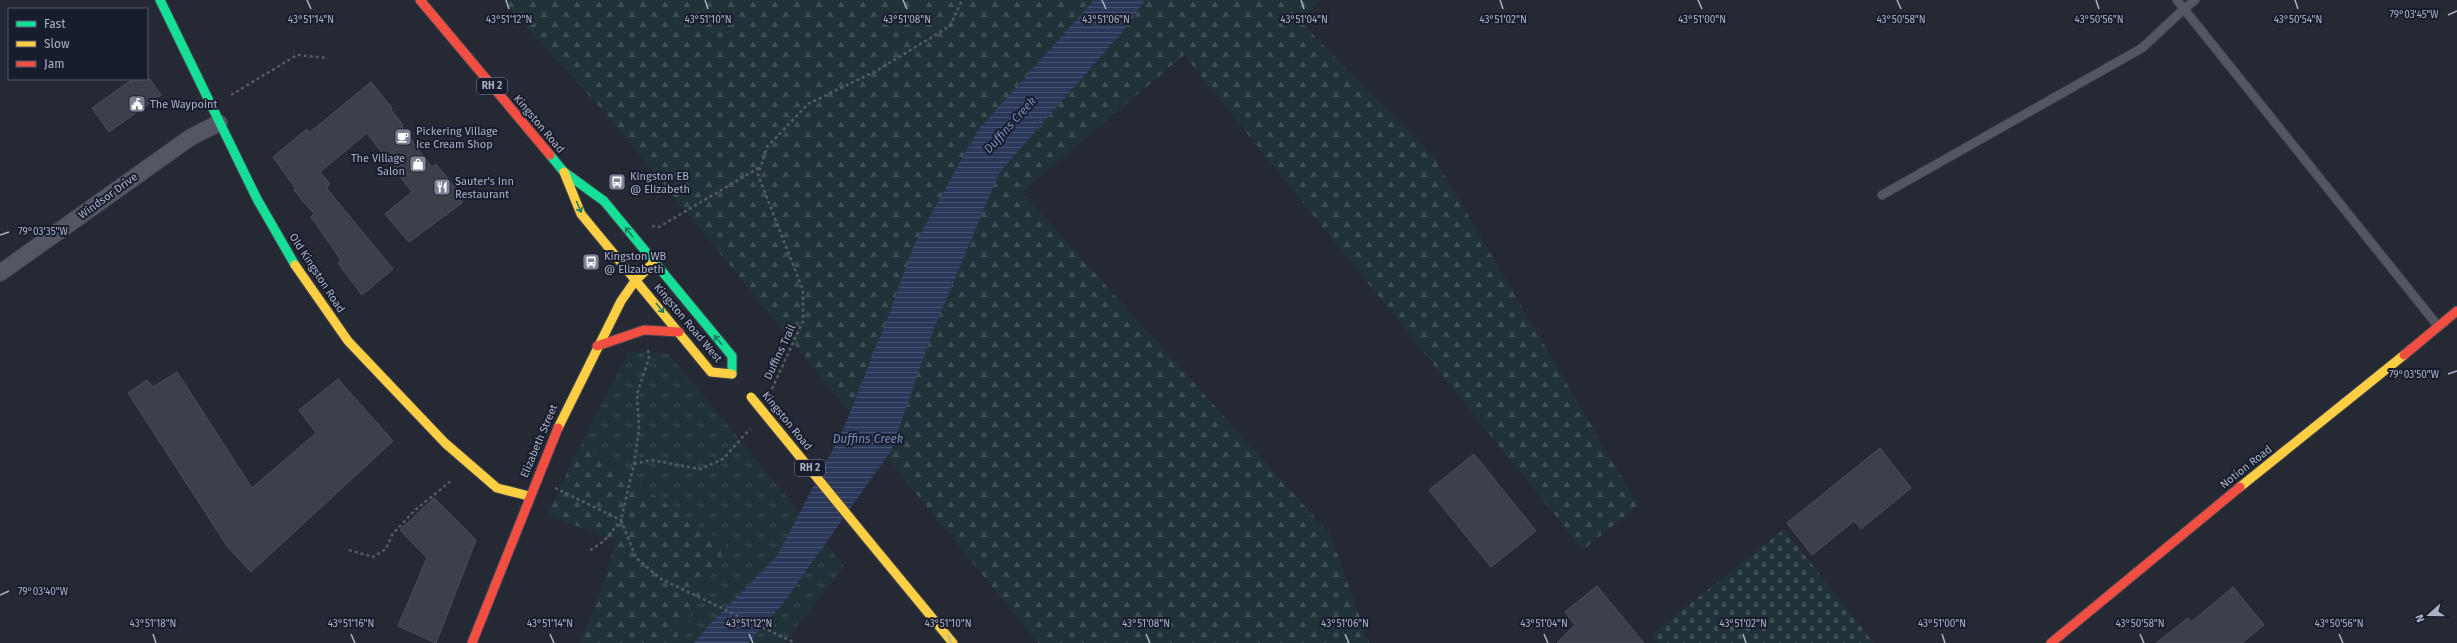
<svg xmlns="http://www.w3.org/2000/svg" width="2457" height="643" font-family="'Fira Sans',sans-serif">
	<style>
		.grass { fill: url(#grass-tufts) }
		.forest { fill: url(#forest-firs) }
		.cemetery { fill: url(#cemetery-stones) }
		.water { fill: url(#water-rules) }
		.building { fill: #3c404a; stroke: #4c505c }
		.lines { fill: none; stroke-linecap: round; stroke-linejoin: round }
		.lane-casing { stroke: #42454e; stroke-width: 10 }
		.street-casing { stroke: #42454e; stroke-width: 18 }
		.fast-casing { stroke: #42454e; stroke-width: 11 }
		.slow-casing { stroke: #42454e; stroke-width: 11 }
		.jam-casing { stroke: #42454e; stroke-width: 11 }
		.path { stroke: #575c64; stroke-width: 2.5; stroke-dasharray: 3 3; stroke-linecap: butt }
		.lane { stroke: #545762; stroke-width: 8 }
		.street { stroke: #545762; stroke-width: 16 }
		.fast { stroke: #16e098; stroke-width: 9 }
		.slow { stroke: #ffcf43; stroke-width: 9 }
		.jam { stroke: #f24e42; stroke-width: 9 }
		.slow-bridge-casing { stroke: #424650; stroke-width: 11; stroke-linecap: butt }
		.slow-bridge { stroke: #ffcf43; stroke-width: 9 }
		.oneway { stroke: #177e63 }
		.ticks { fill: none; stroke: #acb2c6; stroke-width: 1.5 }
		.labels { text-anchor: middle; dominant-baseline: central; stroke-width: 4; stroke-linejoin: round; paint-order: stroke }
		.shield { fill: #181d2e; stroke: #808598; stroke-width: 1 }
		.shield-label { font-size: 10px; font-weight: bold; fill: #acb2c6 }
		.poi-label { font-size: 11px; fill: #acb2c6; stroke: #181d2e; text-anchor: start }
		.street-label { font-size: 11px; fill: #acb2c6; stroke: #181d2e }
		.water-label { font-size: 12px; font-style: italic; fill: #7a8ab6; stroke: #181d2e }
		.ticks-label { font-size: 10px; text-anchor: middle; fill: #acb2c6; stroke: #181d2e; stroke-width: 4; stroke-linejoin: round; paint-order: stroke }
	</style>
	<defs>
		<pattern id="grass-tufts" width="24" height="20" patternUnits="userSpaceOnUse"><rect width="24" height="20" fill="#223239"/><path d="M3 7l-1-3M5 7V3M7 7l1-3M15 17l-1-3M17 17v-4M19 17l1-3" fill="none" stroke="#3f4d54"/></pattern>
		<pattern id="forest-firs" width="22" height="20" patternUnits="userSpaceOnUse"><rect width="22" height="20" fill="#223239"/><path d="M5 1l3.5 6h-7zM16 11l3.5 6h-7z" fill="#3f4d54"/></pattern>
		<pattern id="cemetery-stones" width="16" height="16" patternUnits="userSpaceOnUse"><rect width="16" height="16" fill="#223239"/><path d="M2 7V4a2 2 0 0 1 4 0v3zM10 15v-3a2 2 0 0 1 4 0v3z" fill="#3f4d54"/></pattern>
		<pattern id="water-rules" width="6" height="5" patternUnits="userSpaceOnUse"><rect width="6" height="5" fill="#2c385a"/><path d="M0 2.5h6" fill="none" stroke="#485270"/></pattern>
	</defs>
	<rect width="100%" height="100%" fill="#252933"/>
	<polygon class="grass" points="643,350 669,354 844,566 785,643 674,643 727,545 580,445 628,353"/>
	<g class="forest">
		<polygon points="502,0 1321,0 1298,19 1434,157 1638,505 1583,550 1184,55 1022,192 1330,534 1369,643 1038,643 608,116"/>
		<polygon points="580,445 727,545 674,643 580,643 600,593 616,541 548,515"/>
	</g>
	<polygon class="cemetery" points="1784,529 1874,643 1657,643 1651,635"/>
	<polygon class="water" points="1094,0 1145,0 1124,30 999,173 931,336 891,451 781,606 748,643 694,643 711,623 777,556 843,430 886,322 914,245 978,130"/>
	<g class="building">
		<polygon points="133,79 150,79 161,95 109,132 92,108"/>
		<polygon points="371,82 392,108 391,110 403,125 402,126 413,141 412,142 432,167 436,164 462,196 462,203 409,242 385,214 412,192 367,133 320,172 330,184 327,186 328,190 393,269 362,295 338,263 341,260 311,217 314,214 294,190 296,189 273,157 307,129 309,133"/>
		<polygon points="177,372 252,488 316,433 299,410 338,379 393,441 251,572 227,546 128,393 147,380 153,387"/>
		<polygon points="1880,448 1911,488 1861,529 1854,521 1812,555 1787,523"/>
		<polygon points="1474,454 1536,531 1491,567 1429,490"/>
		<polygon points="434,498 476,540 436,643 398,626 427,558 400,530"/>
		<polygon points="1597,586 1644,643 1557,643 1575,625 1565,612"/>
		<polygon points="2233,587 2264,625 2242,643 2156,643 2188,618 2191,622"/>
	</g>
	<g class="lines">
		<g class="lane-casing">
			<g id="lane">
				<polyline points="2177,0 2184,9 2195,0"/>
				<polyline points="1882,195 2142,48 2184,9 2438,326"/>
			</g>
		</g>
		<g class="street-casing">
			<polyline id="street" points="0,273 191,137 219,123"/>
		</g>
		<g class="fast-casing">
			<g id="fast">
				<polyline points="160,0 257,199 295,265"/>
				<polyline points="550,155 564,172 604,201 732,356 732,374"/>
			</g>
		</g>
		<g class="slow-casing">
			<g id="slow">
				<polyline points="564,172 581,214 711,372 732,374"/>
				<polyline points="295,265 348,341 445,443 497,488 529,496"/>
				<polyline points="558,428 621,301 635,281 653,263"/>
				<polyline points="2240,487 2404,355"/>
				<polyline points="868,540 953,643"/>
			</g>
		</g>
		<g class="jam-casing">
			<g id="jam">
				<polyline points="420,0 550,155"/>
				<polyline points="597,346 644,330 679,332"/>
				<polyline points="2404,355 2457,311"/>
				<polyline points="472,643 558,428"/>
				<polyline points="2051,643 2240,487"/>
			</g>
		</g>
		<g class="path">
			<polyline points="231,95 297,55 328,58"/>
			<polyline points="652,226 659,227 760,167"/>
			<polyline points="648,350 649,358 637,394 639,429 634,464 621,520 636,558 661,579 795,643"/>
			<polyline points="772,389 803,321 803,290 758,175 767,147 808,104 876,71 950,26 962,0"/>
			<polyline points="634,464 651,460 700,469 723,459 750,429"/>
			<polyline points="555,488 621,520 604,541 589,551"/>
			<polyline points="349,550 373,557 386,549 392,535 414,511 451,481"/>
		</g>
		<use href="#lane" class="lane"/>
		<use href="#street" class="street"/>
		<use href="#fast" class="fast"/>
		<use href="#slow" class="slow"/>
		<use href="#jam" class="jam"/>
		<g class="slow-bridge-casing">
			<polyline id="slow-bridge" points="751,397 868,540"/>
		</g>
		<use href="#slow-bridge" class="slow-bridge"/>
	</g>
	<defs><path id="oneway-shaft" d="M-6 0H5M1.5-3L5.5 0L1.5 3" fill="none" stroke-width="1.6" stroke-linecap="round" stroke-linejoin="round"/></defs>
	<g class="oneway">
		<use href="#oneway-shaft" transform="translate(579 207) rotate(67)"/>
		<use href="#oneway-shaft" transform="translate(629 232) rotate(-128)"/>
		<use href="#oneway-shaft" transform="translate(660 308) rotate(51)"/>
		<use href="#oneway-shaft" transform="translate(718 340) rotate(-130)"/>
	</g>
	<path class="ticks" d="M307,0L311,9M506,0L509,9M705,0L708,9M903,0L907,9M1102,0L1106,9M1301,0L1304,9M1500,0L1503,9M1698,0L1702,9M1897,0L1901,9M2096,0L2099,9M2295,0L2298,9M2448,15L2457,11M0,235L9,232M2448,374L2457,371M0,595L9,591M153,634L156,643M351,634L355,643M550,634L554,643M749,634L753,643M948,634L951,643M1146,634L1150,643M1345,634L1349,643M1544,634L1548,643M1743,634L1746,643M1942,634L1945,643M2140,634L2144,643M2339,634L2343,643"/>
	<defs>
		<g id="civic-square" transform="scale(0.9)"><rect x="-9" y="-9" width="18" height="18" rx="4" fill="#7d8293" stroke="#181d2e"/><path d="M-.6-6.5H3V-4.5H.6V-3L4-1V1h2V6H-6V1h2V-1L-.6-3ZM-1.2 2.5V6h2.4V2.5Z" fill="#fff"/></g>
		<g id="cafe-square" transform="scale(0.9)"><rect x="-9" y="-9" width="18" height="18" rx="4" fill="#7d8293" stroke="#181d2e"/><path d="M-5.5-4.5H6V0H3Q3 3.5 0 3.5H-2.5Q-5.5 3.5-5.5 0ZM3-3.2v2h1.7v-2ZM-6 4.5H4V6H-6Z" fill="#fff"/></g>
		<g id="shop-square" transform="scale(0.9)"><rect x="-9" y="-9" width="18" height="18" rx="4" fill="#7d8293" stroke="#181d2e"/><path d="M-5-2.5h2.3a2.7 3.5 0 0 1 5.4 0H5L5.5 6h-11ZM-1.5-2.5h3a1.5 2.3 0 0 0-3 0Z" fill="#fff"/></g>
		<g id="bus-square" transform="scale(0.9)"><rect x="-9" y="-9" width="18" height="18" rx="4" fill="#7d8293" stroke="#181d2e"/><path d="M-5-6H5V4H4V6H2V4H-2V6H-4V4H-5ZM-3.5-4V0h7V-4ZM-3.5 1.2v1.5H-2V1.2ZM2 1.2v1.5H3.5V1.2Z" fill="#fff"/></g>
		<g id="restaurant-square" transform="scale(0.9)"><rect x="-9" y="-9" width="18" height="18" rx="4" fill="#7d8293" stroke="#181d2e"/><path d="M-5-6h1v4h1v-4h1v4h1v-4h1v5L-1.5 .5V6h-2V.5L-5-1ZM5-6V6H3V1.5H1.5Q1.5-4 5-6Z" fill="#fff"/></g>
	</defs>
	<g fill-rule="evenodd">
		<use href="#civic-square" x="137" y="104"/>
		<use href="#cafe-square" x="403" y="137"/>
		<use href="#shop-square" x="418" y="164"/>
		<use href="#bus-square" x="617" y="182"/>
		<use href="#restaurant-square" x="442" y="187"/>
		<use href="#bus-square" x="591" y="262"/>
	</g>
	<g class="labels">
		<g class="shield">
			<rect x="477" y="78" width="30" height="16" rx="3"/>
			<rect x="795" y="460" width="30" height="16" rx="3"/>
		</g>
		<g class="shield-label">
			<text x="492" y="86">RH 2</text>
			<text x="810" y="468">RH 2</text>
		</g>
		<g class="poi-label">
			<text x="150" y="104">The Waypoint</text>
			<text x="416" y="131">Pickering Village<tspan x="416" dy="13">Ice Cream Shop</tspan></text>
			<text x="405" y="158" text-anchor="end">The Village<tspan x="405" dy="13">Salon</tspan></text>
			<text x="630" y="176">Kingston EB<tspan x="630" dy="13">@ Elizabeth</tspan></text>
			<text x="455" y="181">Sauter's Inn<tspan x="455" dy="13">Restaurant</tspan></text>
			<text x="604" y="256">Kingston WB<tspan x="604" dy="13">@ Elizabeth</tspan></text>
		</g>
		<g class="street-label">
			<text transform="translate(539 124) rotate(50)">Kingston Road</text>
			<text transform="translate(108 196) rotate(-36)">Windsor Drive</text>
			<text transform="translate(317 273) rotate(57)">Old Kingston Road</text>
			<text transform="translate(688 323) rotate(50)">Kingston Road West</text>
			<text transform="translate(780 352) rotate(-65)">Duffins Trail</text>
			<text transform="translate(787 421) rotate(51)">Kingston Road</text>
			<text transform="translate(539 441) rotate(-67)">Elizabeth Street</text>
			<text transform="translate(2246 467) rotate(-38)">Notion Road</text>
		</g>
		<g class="water-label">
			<text transform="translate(1010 125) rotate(-48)">Duffins Creek</text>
			<text x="868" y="439">Duffins Creek</text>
		</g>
	</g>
	<g class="ticks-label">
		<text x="2414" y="18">79°03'45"W</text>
		<text x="311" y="23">43°51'14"N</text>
		<text x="509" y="23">43°51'12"N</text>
		<text x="708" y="23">43°51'10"N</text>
		<text x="907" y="23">43°51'08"N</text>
		<text x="1106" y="23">43°51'06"N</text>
		<text x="1304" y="23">43°51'04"N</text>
		<text x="1503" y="23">43°51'02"N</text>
		<text x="1702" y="23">43°51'00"N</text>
		<text x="1901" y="23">43°50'58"N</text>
		<text x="2099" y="23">43°50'56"N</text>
		<text x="2298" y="23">43°50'54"N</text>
		<text x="43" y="235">79°03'35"W</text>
		<text x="2414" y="378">79°03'50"W</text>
		<text x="43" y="595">79°03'40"W</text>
		<text x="153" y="627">43°51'18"N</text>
		<text x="351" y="627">43°51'16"N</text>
		<text x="550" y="627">43°51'14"N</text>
		<text x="749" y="627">43°51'12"N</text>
		<text x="948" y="627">43°51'10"N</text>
		<text x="1146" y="627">43°51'08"N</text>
		<text x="1345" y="627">43°51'06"N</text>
		<text x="1544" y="627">43°51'04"N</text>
		<text x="1743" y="627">43°51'02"N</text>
		<text x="1942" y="627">43°51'00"N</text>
		<text x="2140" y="627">43°50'58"N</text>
		<text x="2339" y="627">43°50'56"N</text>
	</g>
	<rect x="8" y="8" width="140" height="72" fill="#181d2e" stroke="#53596b"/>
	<rect x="16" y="21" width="20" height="6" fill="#16e098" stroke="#53596b"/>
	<text x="44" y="28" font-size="12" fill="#acb2c6">Fast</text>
	<rect x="16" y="41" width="20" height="6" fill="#ffcf43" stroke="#53596b"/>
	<text x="44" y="48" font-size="12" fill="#acb2c6">Slow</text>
	<rect x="16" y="61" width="20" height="6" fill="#f24e42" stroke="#53596b"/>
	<text x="44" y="68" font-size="12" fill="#acb2c6">Jam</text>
	<g transform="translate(2429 615) rotate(249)" stroke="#181d2e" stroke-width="3" paint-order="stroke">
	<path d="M0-3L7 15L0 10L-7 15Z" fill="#acb2c6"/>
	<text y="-6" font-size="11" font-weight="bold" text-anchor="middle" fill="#acb2c6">N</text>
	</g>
</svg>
